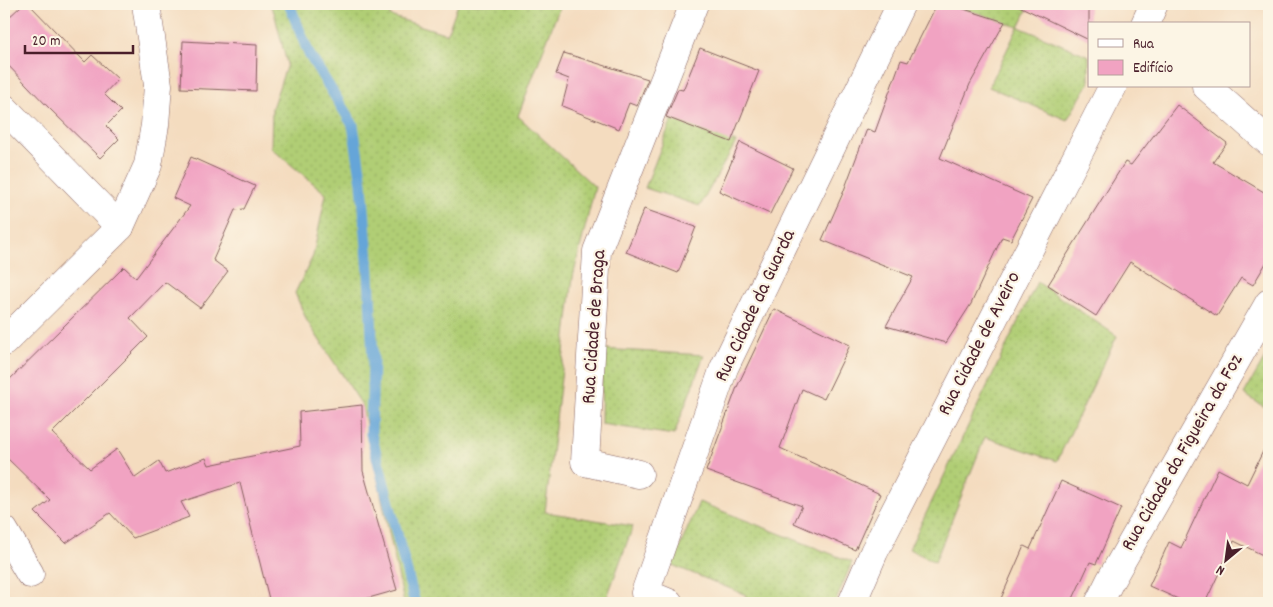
<svg xmlns="http://www.w3.org/2000/svg" width="1273" height="607" font-family="Dekko,sans-serif">
	<style>
		.grass { fill: url(#grass-dots); stroke: #7d7650 }
		.lines { fill: none; stroke-linecap: round; stroke-linejoin: round }
		.stream { stroke: #65a5d8; stroke-width: 11 }
		.building { fill: #f1a3c2 }
		.minor-casing { stroke: #86615f; stroke-width: 29 }
		.minor { stroke: #fff; stroke-width: 28 }
		.labels { text-anchor: middle; dominant-baseline: central; stroke-width: 4.5; stroke-linejoin: round; paint-order: stroke }
		.street-label { font-size: 20px; fill: #4a1f2b; stroke: #fcf5e5 }
	</style>
	<defs>
		<pattern id="grass-dots" width="8" height="8" patternUnits="userSpaceOnUse" patternTransform="scale(1.25)"><rect width="8" height="8" fill="#b0ce75"/><path d="M2 2h.1M6 6h.1" fill="none" stroke="#99b065" stroke-width="1.8" stroke-linecap="round"/></pattern>
	</defs>
	<rect width="100%" height="100%" fill="#fcf5e5"/>
	<filter id="ink" filterUnits="userSpaceOnUse"><feTurbulence type="fractalNoise" baseFrequency=".02" numOctaves="2"/><feDisplacementMap in="SourceGraphic" scale="10" xChannelSelector="R" yChannelSelector="G"/><feConvolveMatrix kernelMatrix="1 2 1 2 8 2 1 2 1" color-interpolation-filters="sRGB"/></filter>
	<filter id="wash" filterUnits="userSpaceOnUse"><feTurbulence type="fractalNoise" baseFrequency=".0096" numOctaves="4" result="noise"/><feDisplacementMap in="SourceGraphic" scale="20" xChannelSelector="R" yChannelSelector="G"/><feGaussianBlur stdDeviation="1.12" result="paint"/><feColorMatrix in="noise" values="0 0 0 0 0 0 0 0 0 0 0 0 0 0 0 0 0 1.4 0 .05"/><feComposite in="paint" operator="in"/></filter>
	<g filter="url(#wash)">
		<rect width="100%" height="100%" fill="#f4dcbf"/>
		<g class="grass">
			<polygon points="269,4 390,4 390,16 447,34 458,4 554,4 560,6 518,116 595,187 573,277 545,512 633,526 605,603 404,603 362,405 307,321 295,293 313,256 326,194 271,148 272,108 287,64 274,12"/>
			<polygon points="949,4 1030,4 1019,27 1089,56 1089,83 1067,120 989,87 1018,27"/>
			<polygon points="672,119 736,142 700,206 645,188"/>
			<polygon points="1037,282 1117,336 1057,461 985,437 935,562 909,549"/>
			<polygon points="602,349 704,355 674,435 601,424"/>
			<polygon points="1269,351 1269,410 1244,394"/>
			<polygon points="699,502 852,562 835,603 743,603 746,595 672,565"/>
		</g>
		<g class="lines">
			<polyline class="stream" points="289,4 309,54 353,125 362,183 369,273 373,360 371,434 415,603"/>
		</g>
		<g id="blocks">
			<g class="building">
				<polygon points="23,4 29,4 85,62 92,55 118,79 104,94 121,111 106,126 119,139 100,158 49,108 4,61 4,22"/>
				<polygon points="937,4 948,4 1005,22 970,84 940,158 1032,199 1011,240 1002,237 971,304 946,343 886,326 913,277 822,240 843,193 867,129 875,132 901,60 908,62"/>
				<polygon points="1015,4 1089,4 1089,40"/>
				<polygon points="183,41 257,45 256,91 181,88"/>
				<polygon points="700,48 759,71 731,142 666,117 678,89 683,90"/>
				<polygon points="564,53 648,79 637,106 629,103 619,129 562,106 569,79 556,74"/>
				<polygon points="1177,105 1227,143 1213,162 1269,195 1269,258 1253,285 1241,278 1217,316 1130,262 1096,316 1048,285 1125,162 1131,165"/>
				<polygon points="740,142 793,168 770,214 719,191"/>
				<polygon points="191,157 255,186 244,209 235,210 213,260 228,271 200,308 165,282 130,318 148,337 52,433 90,469 117,449 135,478 159,461 165,473 206,458 209,465 300,446 299,412 362,405 363,471 397,590 351,603 270,603 240,483 181,502 189,517 133,538 110,513 66,543 35,512 50,500 4,455 4,385 124,267 136,278 190,206 173,198"/>
				<polygon points="644,209 696,227 678,273 626,252"/>
				<polygon points="774,309 850,345 824,399 802,389 780,448 880,494 855,550 794,523 802,506 706,471 737,387"/>
				<polygon points="1269,439 1269,558 1234,541 1205,603 1187,603 1149,586 1169,542 1181,548 1218,469 1247,484"/>
				<polygon points="1061,481 1121,508 1096,564 1090,562 1071,603 999,603 1024,546 1030,549"/>
			</g>
		</g>
	</g>
	<g filter="url(#ink)">
		<use href="#blocks" fill-opacity="0" stroke="#86615f" stroke-width="1"/>
		<g class="lines">
			<g class="minor-casing">
				<g id="minor">
					<polyline points="1145,24 1154,4"/>
					<polyline points="1206,86 1269,142"/>
					<polyline points="4,108 120,227"/>
					<polyline points="4,342 120,227 148,165 155,125 158,85 146,4"/>
					<polyline points="639,474 585,462 597,251 694,4"/>
					<polyline points="4,530 30,574"/>
					<polyline points="669,603 645,593 724,368 901,4"/>
					<polyline points="852,603 874,552 1113,86"/>
					<polyline points="1099,603 1110,581 1269,303"/>
				</g>
			</g>
			<use href="#minor" class="minor"/>
		</g>
	</g>
	<g class="labels">
		<g class="street-label">
			<text transform="translate(756 306) rotate(-65)">Rua Cidade da Guarda</text>
			<text transform="translate(595 327) rotate(-86)">Rua Cidade de Braga</text>
			<text transform="translate(980 344) rotate(-63)">Rua Cidade de Aveiro</text>
			<text transform="translate(1183 453) rotate(-60)">Rua Cidade da Figueira da Foz</text>
		</g>
	</g>
	<rect width="1273" height="607" fill="none" stroke="#fcf5e5" stroke-width="20"/>
	<rect x="1088" y="22" width="162" height="65" fill="#fcf5e5" stroke="#b59f9b"/>
	<rect x="1098" y="39" width="25" height="8" fill="#ffffff" stroke="#b59f9b"/>
	<text x="1133" y="48" font-size="15" fill="#4a1f2b">Rua</text>
	<rect x="1098" y="60" width="25" height="15" fill="#f1a3c2" stroke="#b59f9b"/>
	<text x="1133" y="72" font-size="15" fill="#4a1f2b">Edifício</text>
	<g transform="translate(1226 560) rotate(209)" stroke="#fcf5e5" stroke-width="4" paint-order="stroke">
	<path d="M0-4L9 19L0 12L-9 19Z" fill="#4a1f2b"/>
	<text y="-8" font-size="14" font-weight="bold" text-anchor="middle" fill="#4a1f2b">N</text>
	</g>
	<path d="M25 45v8h108v-8" fill="none" stroke="#4a1f2b" stroke-width="2.5"/>
	<text x="32" y="45" font-size="15" fill="#4a1f2b" stroke="#fcf5e5" stroke-width="4" paint-order="stroke">20 m</text>
</svg>
